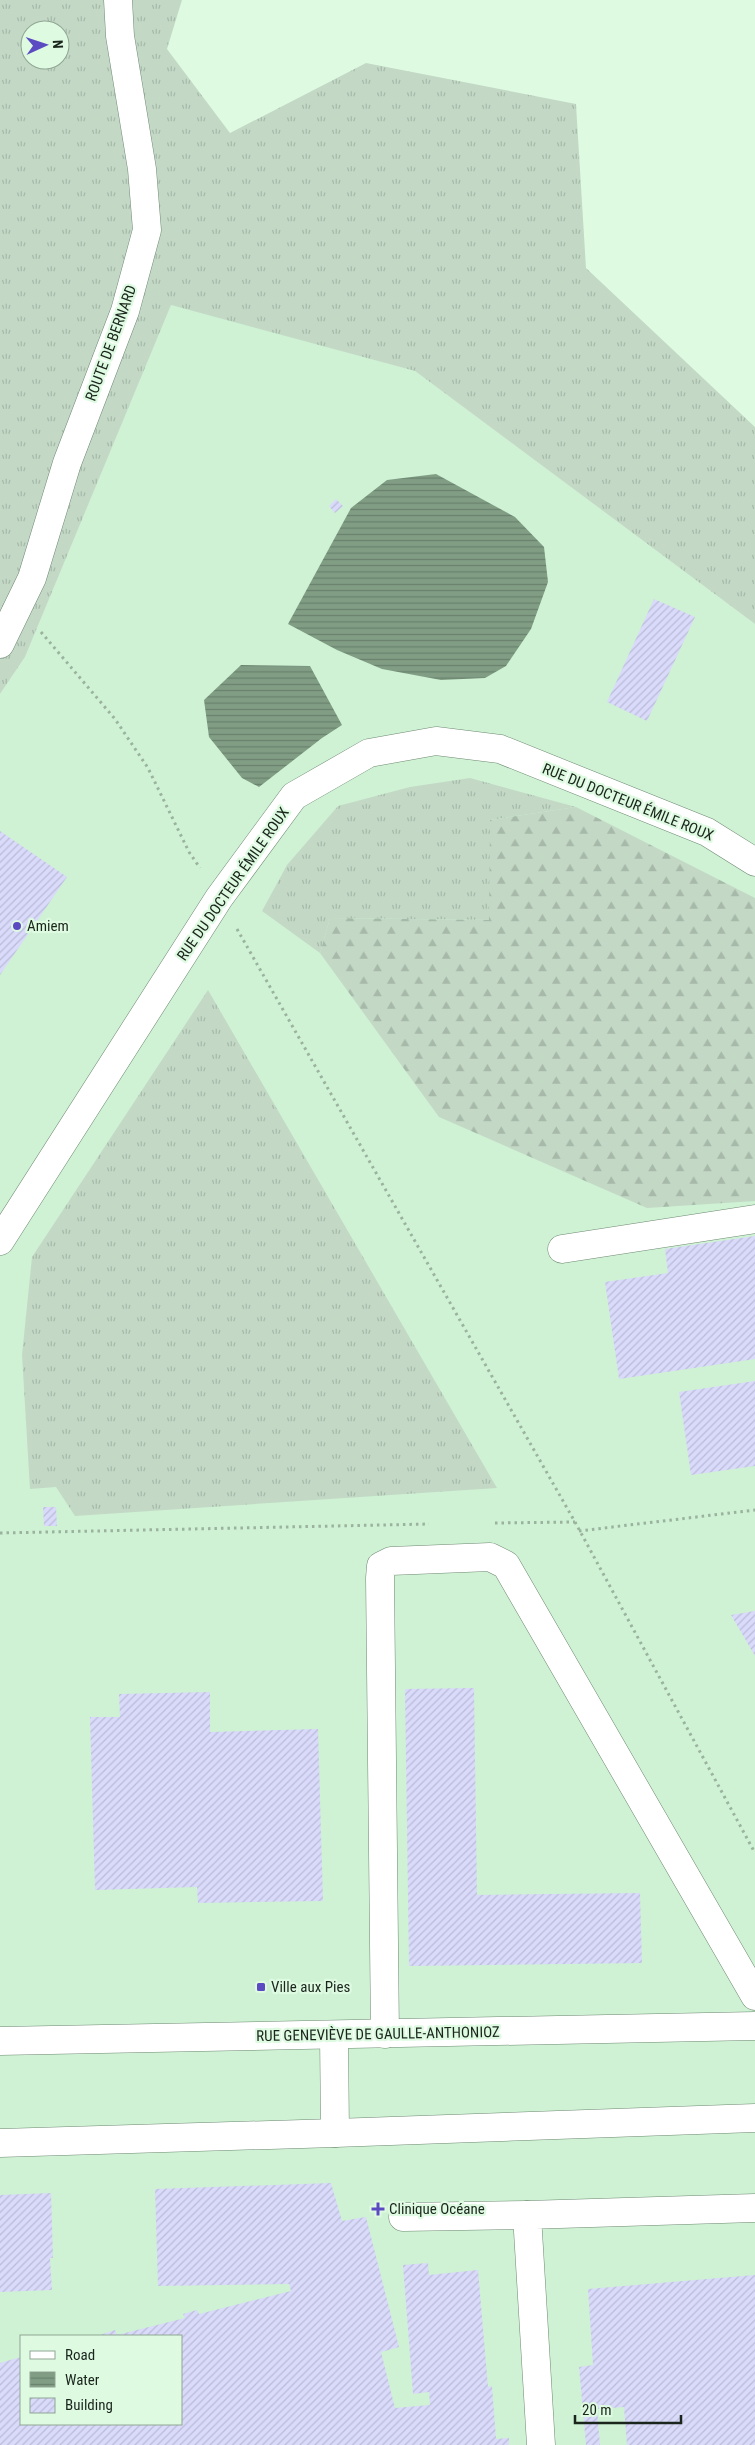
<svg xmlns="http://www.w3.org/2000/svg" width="755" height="2445" font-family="'Roboto Condensed',sans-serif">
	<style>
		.built { fill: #cef2d3; fill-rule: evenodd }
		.grass { fill: url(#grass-tufts); fill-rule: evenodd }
		.forest { fill: url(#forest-firs) }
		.water { fill: url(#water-rules) }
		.building { fill: url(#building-hatch) }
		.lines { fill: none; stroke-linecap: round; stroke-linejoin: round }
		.minor-casing { stroke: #6f8973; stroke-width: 29 }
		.path { stroke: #9bb29e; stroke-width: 3; stroke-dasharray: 2.5 4; stroke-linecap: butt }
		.minor { stroke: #fff; stroke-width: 28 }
		.poi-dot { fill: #5c4ac2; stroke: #defbe2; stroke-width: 2 }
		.labels { text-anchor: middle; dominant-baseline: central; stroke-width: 4.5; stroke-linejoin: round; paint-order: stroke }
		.street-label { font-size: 15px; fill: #1a251c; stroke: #defbe2 }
		.poi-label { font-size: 15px; fill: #1a251c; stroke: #defbe2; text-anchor: start }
	</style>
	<defs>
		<pattern id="grass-tufts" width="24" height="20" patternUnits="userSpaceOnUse" patternTransform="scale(1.25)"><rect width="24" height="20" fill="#c3d9c6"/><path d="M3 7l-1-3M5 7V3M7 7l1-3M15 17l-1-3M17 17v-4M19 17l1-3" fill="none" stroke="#a7baaa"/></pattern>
		<pattern id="forest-firs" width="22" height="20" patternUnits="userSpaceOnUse" patternTransform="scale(1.25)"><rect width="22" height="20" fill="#c3d9c6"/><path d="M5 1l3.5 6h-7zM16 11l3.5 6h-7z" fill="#a7baaa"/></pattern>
		<pattern id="water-rules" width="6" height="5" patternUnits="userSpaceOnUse" patternTransform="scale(1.25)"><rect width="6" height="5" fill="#819e85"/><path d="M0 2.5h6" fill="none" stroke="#69816c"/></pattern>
		<pattern id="building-hatch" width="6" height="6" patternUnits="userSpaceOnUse" patternTransform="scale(1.25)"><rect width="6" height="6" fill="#dadafb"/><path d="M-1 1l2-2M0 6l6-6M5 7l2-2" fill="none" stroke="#babbd7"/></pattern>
	</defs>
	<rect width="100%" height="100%" fill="#defbe2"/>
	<path class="built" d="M171,304L415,371L755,624V2445H0V694L25,657ZM21,2336H181V2424H21Z"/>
	<g class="grass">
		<path d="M0,0H182L167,49L230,133L366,63L576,104L586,268L755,427V624L415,371L171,305L25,657L0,694ZM30,30H60V60H30Z"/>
		<polygon points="470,778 576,807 490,820 490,920 330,918 320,953 262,911 287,865 338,806 410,787"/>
		<polygon points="208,990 497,1488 75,1516 56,1487 30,1489 22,1355 32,1257"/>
	</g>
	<polygon class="forest" points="576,807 755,898 755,1201 647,1208 439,1117 320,953 330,918 489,920 490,820"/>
	<g class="water">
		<polygon points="436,474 515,517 544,547 548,582 531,629 506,666 485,678 441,680 382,669 337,650 288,624 351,508 387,480"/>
		<polygon points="241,665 310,666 342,725 322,738 259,787 242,778 209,737 204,700"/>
	</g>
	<g class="building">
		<polygon points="336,499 343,506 335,513 329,506"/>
		<polygon points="654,599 695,617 647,721 607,702"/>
		<polygon points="0,831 67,877 0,975"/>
		<polygon points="755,1236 755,1359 619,1379 605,1282 668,1273 665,1249"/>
		<polygon points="755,1381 755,1466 691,1475 679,1392"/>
		<polygon points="43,1507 56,1507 57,1526 44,1526"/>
		<polygon points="755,1611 755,1656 731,1615"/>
		<polygon points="474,1688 477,1895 640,1893 642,1963 409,1966 405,1689"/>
		<polygon points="210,1692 210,1732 318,1729 323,1901 198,1903 197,1887 95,1890 90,1717 120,1717 119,1694"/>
		<polygon points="331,2183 342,2221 366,2217 399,2347 381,2352 395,2408 430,2405 429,2392 413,2394 403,2265 428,2263 429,2275 478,2270 488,2387 492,2386 496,2439 509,2438 509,2445 0,2445 0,2363 21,2357 21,2424 181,2424 181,2336 97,2336 115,2330 117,2335 185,2318 183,2314 197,2310 199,2314 291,2291 289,2284 158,2286 155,2189"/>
		<polygon points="51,2193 53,2258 50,2258 52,2290 0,2292 0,2195"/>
		<polygon points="755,2275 755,2445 627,2445 624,2407 597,2409 600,2445 586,2445 579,2367 593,2365 588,2289"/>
	</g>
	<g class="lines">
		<g class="minor-casing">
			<g id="minor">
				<polyline points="0,644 32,578 67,463 125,311 147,230 142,169 120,36 118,0"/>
				<polyline points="0,1241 219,898 294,796 369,753 436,741 500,749 707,832 755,862"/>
				<polyline points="562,1249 755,1219"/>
				<polyline points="385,2034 380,1578 381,1566 391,1561 490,1557 506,1565 755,1996"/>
				<polyline points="334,2035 335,2133 755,2118"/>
				<polyline points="0,2041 755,2026"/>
				<polyline points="0,2143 335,2133"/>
				<polyline points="403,2217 527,2215"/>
				<polyline points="541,2445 527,2215 755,2208"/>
			</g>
		</g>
		<g class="path">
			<polyline points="41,632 115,719 148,768 189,852 200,868"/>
			<polyline points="237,929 575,1522 755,1853"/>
			<polyline points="495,1523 575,1522"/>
			<polyline points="579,1531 755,1510"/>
			<polyline points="0,1533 429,1524"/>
		</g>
		<use href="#minor" class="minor"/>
	</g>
	<g class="poi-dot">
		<circle cx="17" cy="926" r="5"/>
		<rect x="256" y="1982" width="10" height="10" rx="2.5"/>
		<path d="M375.5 2201.5h5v5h5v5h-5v5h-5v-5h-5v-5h5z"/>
	</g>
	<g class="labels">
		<g class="street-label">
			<text transform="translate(111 343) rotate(-70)">ROUTE DE BERNARD</text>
			<text transform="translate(628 802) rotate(22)">RUE DU DOCTEUR ÉMILE ROUX</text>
			<text transform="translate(233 884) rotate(-55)">RUE DU DOCTEUR ÉMILE ROUX</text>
			<text transform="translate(378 2034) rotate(-1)">RUE GENEVIÈVE DE GAULLE-ANTHONIOZ</text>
		</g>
		<g class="poi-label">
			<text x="27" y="926">Amiem</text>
			<text x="271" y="1987">Ville aux Pies</text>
			<text x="389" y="2209">Clinique Océane</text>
		</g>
	</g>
	<rect x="20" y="2335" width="162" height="90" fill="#defbe2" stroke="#90a593"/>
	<rect x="30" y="2351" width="25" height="8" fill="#ffffff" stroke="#90a593"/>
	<text x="65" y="2360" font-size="15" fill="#1a251c">Road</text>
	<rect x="30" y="2372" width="25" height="15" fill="url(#water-rules)" stroke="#90a593"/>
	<text x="65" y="2385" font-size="15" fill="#1a251c">Water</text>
	<rect x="30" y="2398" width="25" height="15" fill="url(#building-hatch)" stroke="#90a593"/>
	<text x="65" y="2410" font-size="15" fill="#1a251c">Building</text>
	<g transform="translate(45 45) rotate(87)"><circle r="24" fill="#defbe2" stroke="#90a593"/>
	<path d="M0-4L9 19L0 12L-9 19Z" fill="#5c4ac2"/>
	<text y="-8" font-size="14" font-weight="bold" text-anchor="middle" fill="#1a251c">N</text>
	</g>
	<path d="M575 2415v8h106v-8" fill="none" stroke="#1a251c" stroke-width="2.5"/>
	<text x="582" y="2415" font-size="15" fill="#1a251c" stroke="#defbe2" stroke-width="4" paint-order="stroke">20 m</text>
</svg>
